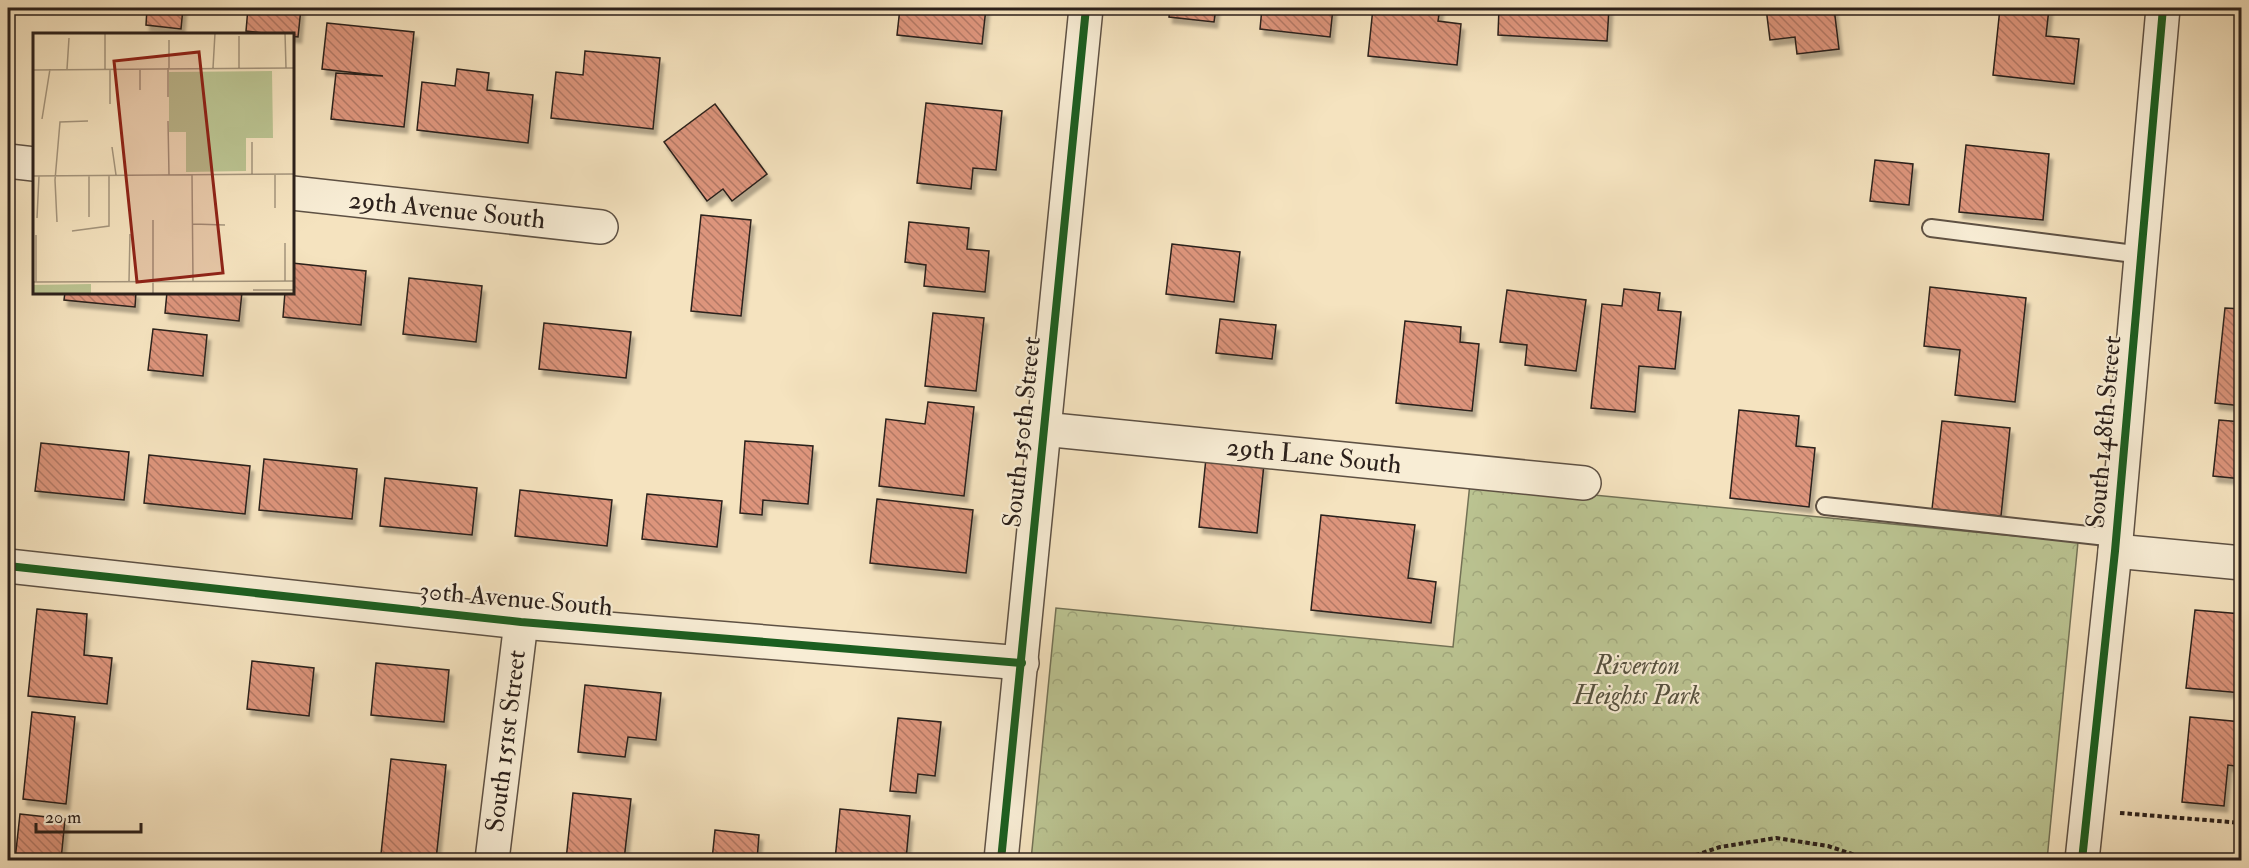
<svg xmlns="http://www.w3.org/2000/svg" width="2249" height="868" font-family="'IM FELL Double Pica',serif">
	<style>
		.forest { fill: url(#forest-crowns); stroke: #737256; stroke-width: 1.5 }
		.building { fill: url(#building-back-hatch); stroke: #2b201b; stroke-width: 1.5; filter: url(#shadow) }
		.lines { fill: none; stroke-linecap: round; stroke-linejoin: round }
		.service-casing { stroke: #5e5144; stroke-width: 20 }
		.minor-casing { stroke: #5e5144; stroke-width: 36 }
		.path { stroke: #2b201b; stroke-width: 4; stroke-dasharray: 4.5 3; stroke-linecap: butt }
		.service { stroke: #f8edd5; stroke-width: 16 }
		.minor { stroke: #f8edd5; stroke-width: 33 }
		.cycleway-casing { stroke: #f8edd5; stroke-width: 11 }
		.cycleway { stroke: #1b5e20; stroke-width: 8 }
		.labels { text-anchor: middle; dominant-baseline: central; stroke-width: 4.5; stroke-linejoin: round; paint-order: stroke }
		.street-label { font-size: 26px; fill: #2b201b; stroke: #f8edd5 }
		.park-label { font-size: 26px; font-style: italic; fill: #56513f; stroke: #f8edd5 }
		.inset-road { fill: none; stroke: #a4957d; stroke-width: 1.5 }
		.view { fill: #8f2418; fill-opacity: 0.15; stroke: #8f2418; stroke-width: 3 }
		.inset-edge { fill: none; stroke: #2b201b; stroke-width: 3 }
	</style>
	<defs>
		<pattern id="forest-crowns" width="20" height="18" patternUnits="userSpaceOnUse" patternTransform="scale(1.5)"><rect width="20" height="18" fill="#bbc492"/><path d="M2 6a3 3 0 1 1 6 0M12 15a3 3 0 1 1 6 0" fill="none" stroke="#a1a87d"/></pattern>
		<pattern id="building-back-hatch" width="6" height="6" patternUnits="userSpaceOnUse" patternTransform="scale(1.5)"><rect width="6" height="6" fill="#dd957c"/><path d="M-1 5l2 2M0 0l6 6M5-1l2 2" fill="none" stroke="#b37965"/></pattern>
		<filter id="shadow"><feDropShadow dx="3.5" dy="6" stdDeviation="1.5" flood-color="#0004"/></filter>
	</defs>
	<rect width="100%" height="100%" fill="#f5e3bf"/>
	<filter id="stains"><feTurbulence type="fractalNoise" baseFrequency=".00333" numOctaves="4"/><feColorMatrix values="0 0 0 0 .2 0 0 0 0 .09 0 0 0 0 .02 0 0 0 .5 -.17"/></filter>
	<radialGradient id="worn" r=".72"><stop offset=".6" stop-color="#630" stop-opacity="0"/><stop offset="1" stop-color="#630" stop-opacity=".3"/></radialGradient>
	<polygon class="forest" points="1470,483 2078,542 2047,860 1031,860 1056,608 1453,647"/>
	<g class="building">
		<polygon points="147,8 183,8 181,29 146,25"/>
		<polygon points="248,8 301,8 298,37 246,31"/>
		<polygon points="900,8 986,8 982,44 897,35"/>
		<polygon points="1170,8 1216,8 1214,22 1169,17"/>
		<polygon points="1262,8 1333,8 1330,37 1260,29"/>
		<polygon points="1373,8 1440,8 1438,21 1461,24 1457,65 1368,56"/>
		<polygon points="1499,8 1609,8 1607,41 1498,35"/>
		<polygon points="1766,8 1834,8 1839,49 1797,54 1795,37 1770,40"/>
		<polygon points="2000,8 2049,8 2046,36 2079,39 2074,84 1993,75"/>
		<polygon points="327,23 414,32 404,127 331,119 336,73 383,76 322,69"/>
		<polygon points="585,51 660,58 653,129 551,118 556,72 583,75"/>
		<polygon points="457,69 489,73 487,90 533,95 528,143 417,130 422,82 455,86"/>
		<polygon points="926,103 1002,111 996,170 973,168 971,189 917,183"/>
		<polygon points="715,104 767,174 732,201 723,189 707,201 664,142"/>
		<polygon points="1966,145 2049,154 2043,220 1959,212"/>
		<polygon points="1875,160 1913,164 1909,205 1870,201"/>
		<polygon points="701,215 751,220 741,316 691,311"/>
		<polygon points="909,222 969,228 967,249 989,251 985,292 924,286 926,265 905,262"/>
		<polygon points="1172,244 1240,252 1234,302 1166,294"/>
		<polygon points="292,263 366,271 361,325 283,317 285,292 292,292"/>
		<polygon points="409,278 482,286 476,342 403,334"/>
		<polygon points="1930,287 2026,298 2015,402 1955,395 1960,350 1924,346"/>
		<polygon points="1624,289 1660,293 1658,310 1681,312 1675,369 1639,366 1635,412 1591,408 1602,304 1622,306"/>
		<polygon points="1507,290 1586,300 1576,371 1525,365 1527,345 1500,342"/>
		<polygon points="65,292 136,292 135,307 64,300"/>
		<polygon points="167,292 242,292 239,321 165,313"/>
		<polygon points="2225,308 2242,309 2242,406 2215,403"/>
		<polygon points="933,313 984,318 976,391 925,386"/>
		<polygon points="1220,319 1276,325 1272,359 1216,353"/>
		<polygon points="1405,321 1461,327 1460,342 1479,344 1472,411 1396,403"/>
		<polygon points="544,323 631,332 626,378 539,369"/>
		<polygon points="153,329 207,335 203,376 148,370"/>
		<polygon points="928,402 974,407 964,496 879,486 886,419 925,424"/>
		<polygon points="1739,410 1799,416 1796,446 1815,448 1809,507 1730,498"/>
		<polygon points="2219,420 2242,422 2242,479 2213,476"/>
		<polygon points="1942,421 2010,428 2001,516 1932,509"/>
		<polygon points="745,441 813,446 808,504 763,500 762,515 740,513"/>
		<polygon points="41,443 129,452 124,500 35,491"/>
		<polygon points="149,455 250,466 245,514 144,503"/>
		<polygon points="1206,458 1264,464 1257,533 1199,527"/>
		<polygon points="264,459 357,469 352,519 259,510"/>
		<polygon points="385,478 477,488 472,535 380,526"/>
		<polygon points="520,490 612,500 607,546 515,536"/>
		<polygon points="647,494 722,501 717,547 642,539"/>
		<polygon points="877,499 973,510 966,573 870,563"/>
		<polygon points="1321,515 1415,525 1408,578 1436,582 1431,623 1311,610"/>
		<polygon points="37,609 87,614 84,655 112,658 107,704 28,696"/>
		<polygon points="2195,610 2242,614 2242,693 2186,688"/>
		<polygon points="252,661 314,668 309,716 247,709"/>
		<polygon points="376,663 449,670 444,722 371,715"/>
		<polygon points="585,685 661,693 656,740 628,737 625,757 578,752"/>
		<polygon points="32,712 75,717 66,804 23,799"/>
		<polygon points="2190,717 2242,722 2242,767 2228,765 2224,806 2182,802"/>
		<polygon points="898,718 941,722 935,776 918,774 916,793 890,791"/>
		<polygon points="391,759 446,765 436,860 381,854"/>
		<polygon points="573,793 631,799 624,860 566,860"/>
		<polygon points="840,809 910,816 906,860 835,860"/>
		<polygon points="20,814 65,819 61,860 15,860"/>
		<polygon points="715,830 759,835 757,860 712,860"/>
	</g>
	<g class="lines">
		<g class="service-casing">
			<g id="service">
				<polyline points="1931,228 2142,255"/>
				<polyline points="1825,506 2116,538"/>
			</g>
		</g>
		<g class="minor-casing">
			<g id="minor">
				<polyline points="8,161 34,164"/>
				<polyline points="292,193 601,227"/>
				<polyline points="1043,429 1584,483"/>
				<polyline points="2115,551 2242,563"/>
				<polyline points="8,566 521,622 1022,663"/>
				<polyline points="492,860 521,622"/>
				<polyline points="1001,860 1086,8"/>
				<polyline points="2082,860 2115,551 2163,8"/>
			</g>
		</g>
		<g class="path">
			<polyline points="2120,813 2242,823"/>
			<polyline points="1681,860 1720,847 1776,838 1828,846 1870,860"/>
		</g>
		<use href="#service" class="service"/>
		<use href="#minor" class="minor"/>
		<g class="cycleway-casing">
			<g id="cycleway">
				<polyline points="8,566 521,622 1022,663"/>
				<polyline points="1001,860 1086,8"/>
				<polyline points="2082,860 2115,551 2163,8"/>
			</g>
		</g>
		<use href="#cycleway" class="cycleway"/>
	</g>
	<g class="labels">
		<g class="street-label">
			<text transform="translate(447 210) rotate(6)">29th Avenue South</text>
			<text transform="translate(1022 432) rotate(-84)">South 150th Street</text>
			<text transform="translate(2104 432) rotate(-85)">South 148th Street</text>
			<text transform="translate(1314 456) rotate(6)">29th Lane South</text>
			<text transform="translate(516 599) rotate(5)">30th Avenue South</text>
			<text transform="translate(506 741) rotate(-83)">South 151st Street</text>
		</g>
		<g class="park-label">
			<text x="1637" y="666">Riverton<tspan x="1637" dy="30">Heights Park</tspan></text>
		</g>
	</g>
	<g transform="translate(33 33)">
		<rect width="261" height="261" fill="#f5e3bf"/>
		<path d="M58,251V261H0V252Z" fill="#bbc492"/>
		<path d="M239,38L240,105H213V138L153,139V99H136V39Z" fill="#bbc492"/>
		<path class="inset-road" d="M72,0V36M252,0L253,35M206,3V35M136,7V35M180,35L182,0M34,36L36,5M77,36V71M0,37L261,35M107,57V36M135,64V35M9,86L17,36M135,88L136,142M79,114L83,142M219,141V109M159,142L160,248M0,143L261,141M242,175V141M56,184V142M4,185L6,143M24,189L22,147L27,89L55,88M160,191L192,192M39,198L76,193V142M3,202V249M96,248L97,201M252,248V210M0,249L261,248M220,257H261M120,261V187"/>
		<path class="view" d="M166,19L190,240L104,249L81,28Z"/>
		<rect width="261" height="261" class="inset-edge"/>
	</g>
	<rect width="2249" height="868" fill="none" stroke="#f5e3bf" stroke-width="30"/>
	<rect x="9" y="9" width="2231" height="850" fill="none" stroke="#2b201b" stroke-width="3"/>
	<rect x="15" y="15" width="2219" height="838" fill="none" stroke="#2b201b" stroke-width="1.5"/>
	<path d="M36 823v9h105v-9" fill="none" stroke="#2b201b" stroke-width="3"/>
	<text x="45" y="823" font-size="18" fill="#2b201b" stroke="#f8edd5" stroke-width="4.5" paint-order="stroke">20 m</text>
	<rect width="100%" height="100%" filter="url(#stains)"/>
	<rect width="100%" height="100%" fill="url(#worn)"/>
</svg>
